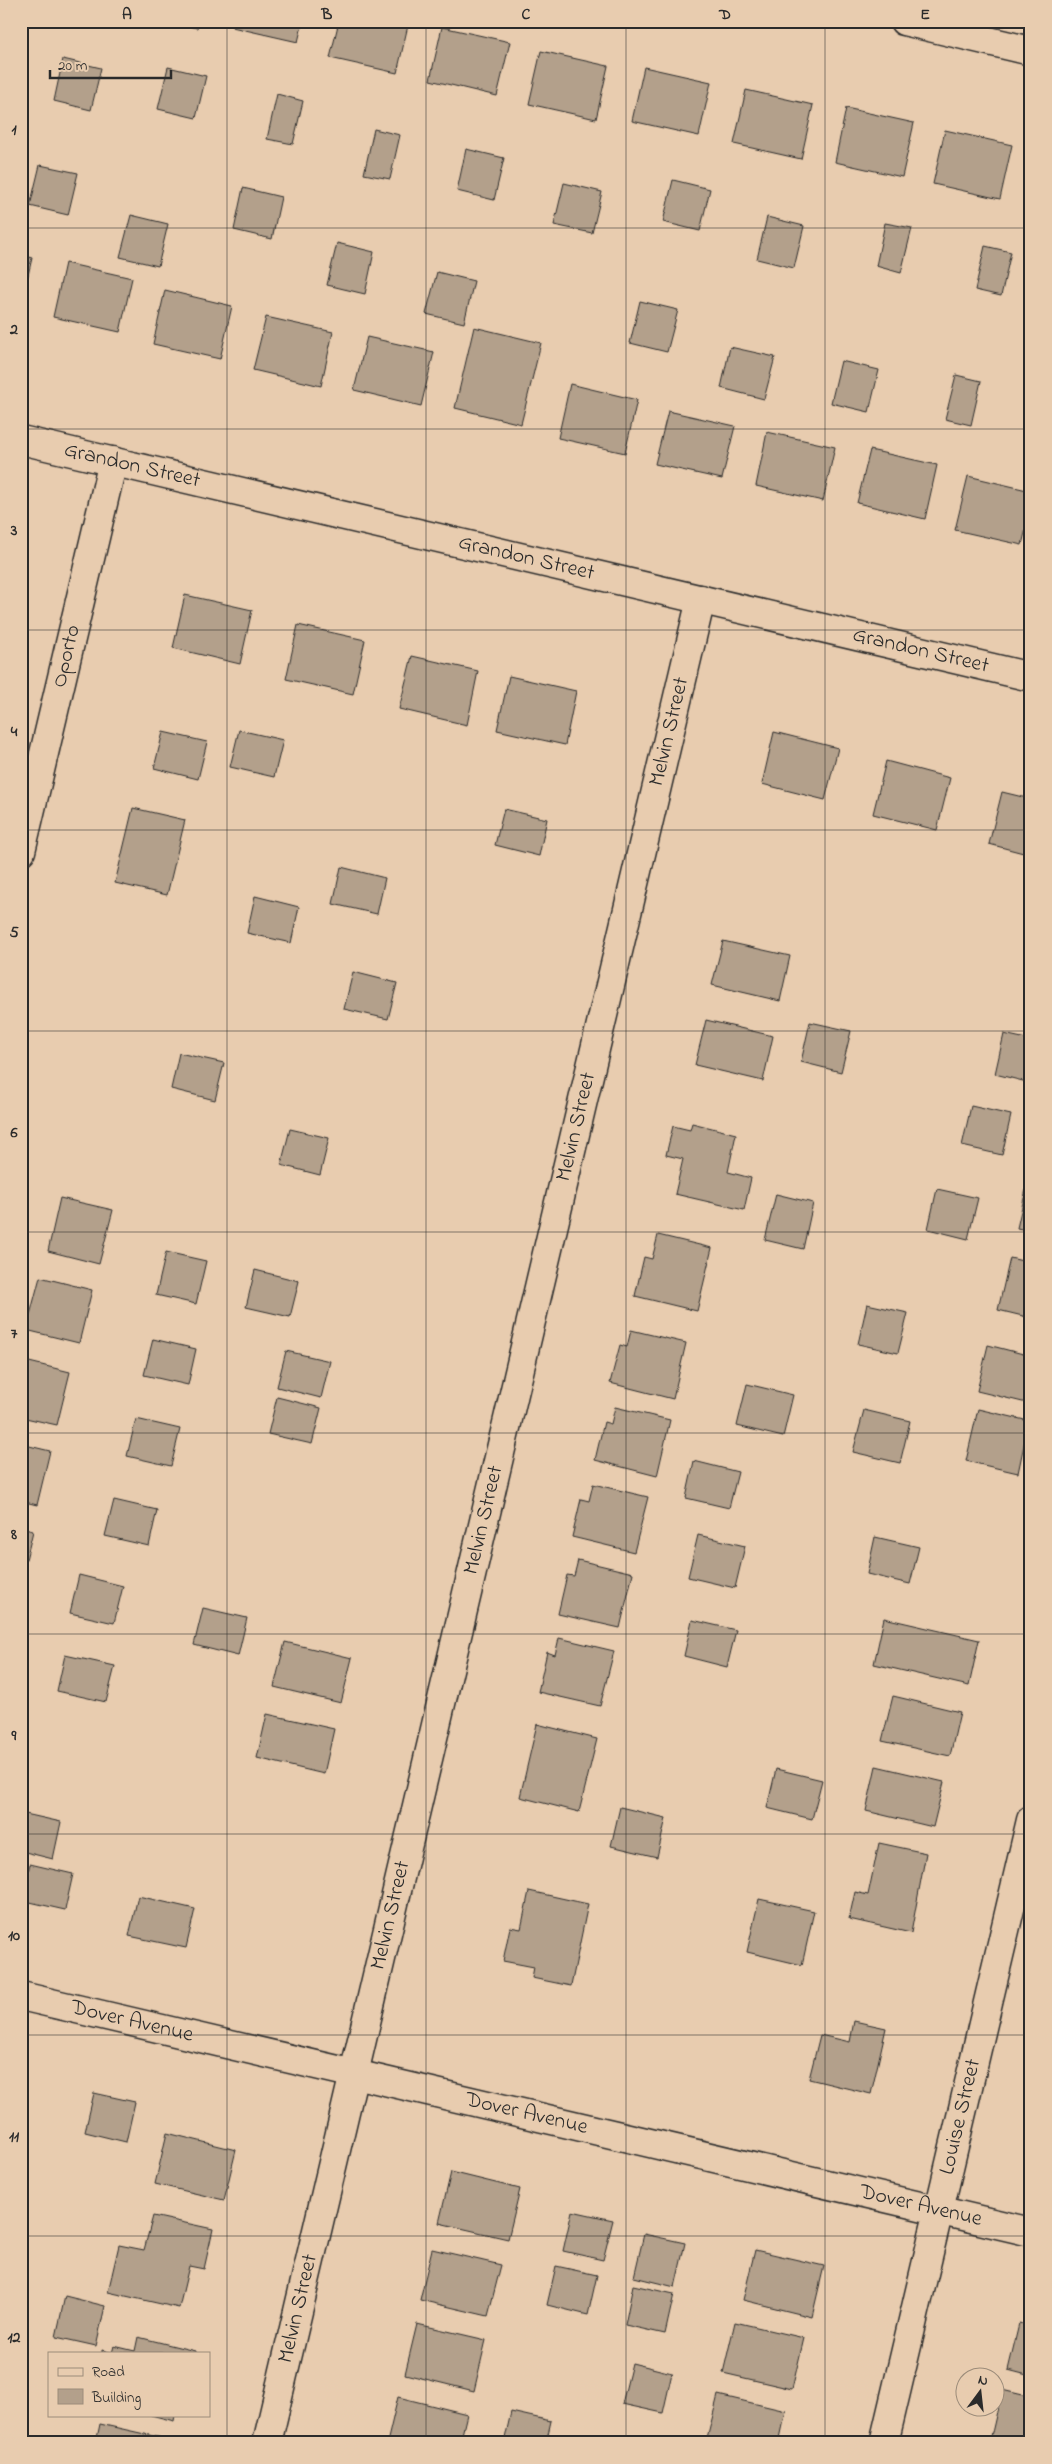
<svg xmlns="http://www.w3.org/2000/svg" width="1052" height="2464" font-family="'Indie Flower',sans-serif">
	<style>
		.building { fill: #b3a08b; stroke: #2b2b2b }
		.lines { fill: none; stroke-linecap: round; stroke-linejoin: round }
		.minor-casing { stroke: #2b2b2b; stroke-width: 31 }
		.minor { stroke: #e8ccaf; stroke-width: 28 }
		.grid { fill: none; stroke: #2b2b2b; stroke-width: 1; stroke-opacity: 0.55 }
		.labels { text-anchor: middle; dominant-baseline: central; stroke-width: 4; stroke-linejoin: round; paint-order: stroke }
		.street-label { font-size: 22px; fill: #2b2b2b; stroke: #e8ccaf }
		.neatline { fill: none; stroke: #2b2b2b; stroke-width: 2 }
		.grid-label { font-size: 16px; text-anchor: middle; font-weight: bold; fill: #2b2b2b }
	</style>
	<rect width="100%" height="100%" fill="#e8ccaf"/>
	<filter id="ink" filterUnits="userSpaceOnUse"><feTurbulence type="fractalNoise" baseFrequency=".02" numOctaves="2"/><feDisplacementMap in="SourceGraphic" scale="10" xChannelSelector="R" yChannelSelector="G"/><feConvolveMatrix kernelMatrix="1 2 1 2 8 2 1 2 1" color-interpolation-filters="sRGB"/></filter>
	<g filter="url(#ink)">
		<g class="building">
			<polygon points="165,21 199,21 197,28"/>
			<polygon points="233,21 303,21 298,42 232,27"/>
			<polygon points="339,21 409,21 397,73 330,58"/>
			<polygon points="442,27 510,42 497,96 430,80"/>
			<polygon points="541,51 608,66 596,119 529,104"/>
			<polygon points="63,59 101,68 91,110 54,101"/>
			<polygon points="168,67 206,76 196,118 158,109"/>
			<polygon points="644,67 711,82 699,136 632,121"/>
			<polygon points="746,90 813,105 801,159 734,144"/>
			<polygon points="277,94 303,101 293,144 267,139"/>
			<polygon points="846,108 914,123 902,177 835,162"/>
			<polygon points="374,129 400,135 390,179 364,174"/>
			<polygon points="945,130 1012,145 1000,199 933,184"/>
			<polygon points="466,149 504,158 494,200 457,191"/>
			<polygon points="40,165 78,173 68,215 30,206"/>
			<polygon points="673,180 710,189 700,231 663,222"/>
			<polygon points="564,183 602,192 592,233 554,225"/>
			<polygon points="243,188 281,197 272,239 234,230"/>
			<polygon points="131,215 168,224 158,266 120,257"/>
			<polygon points="767,217 804,226 794,268 757,259"/>
			<polygon points="885,223 912,228 901,273 876,266"/>
			<polygon points="337,243 374,252 365,294 327,285"/>
			<polygon points="985,246 1011,252 1001,296 975,290"/>
			<polygon points="21,255 32,258 21,306"/>
			<polygon points="65,263 132,278 120,332 53,317"/>
			<polygon points="437,272 474,281 464,323 426,314"/>
			<polygon points="165,290 232,306 220,359 153,344"/>
			<polygon points="640,301 678,310 667,352 630,343"/>
			<polygon points="266,317 333,332 321,386 253,370"/>
			<polygon points="474,327 541,343 521,424 455,408"/>
			<polygon points="367,337 434,352 421,406 354,390"/>
			<polygon points="730,347 775,357 764,399 721,388"/>
			<polygon points="841,361 879,370 869,412 831,403"/>
			<polygon points="956,375 981,381 971,425 945,419"/>
			<polygon points="570,384 637,400 625,453 558,438"/>
			<polygon points="668,411 735,426 722,479 655,464"/>
			<polygon points="767,432 835,447 823,501 756,486"/>
			<polygon points="870,450 937,465 925,519 857,503"/>
			<polygon points="968,476 1031,491 1031,508 1022,545 955,530"/>
			<polygon points="185,595 252,610 240,664 173,648"/>
			<polygon points="298,625 365,640 353,694 286,679"/>
			<polygon points="412,656 478,671 467,725 399,709"/>
			<polygon points="509,676 576,691 565,745 497,730"/>
			<polygon points="239,730 283,740 274,777 230,767"/>
			<polygon points="163,732 207,742 198,779 154,768"/>
			<polygon points="774,732 838,748 825,800 762,784"/>
			<polygon points="886,761 950,778 937,830 873,814"/>
			<polygon points="1002,792 1031,799 1031,855 989,844"/>
			<polygon points="133,808 185,820 167,895 115,883"/>
			<polygon points="504,809 547,819 539,856 495,845"/>
			<polygon points="341,867 385,878 377,914 333,904"/>
			<polygon points="255,896 299,907 291,943 247,933"/>
			<polygon points="723,941 790,956 780,1001 712,985"/>
			<polygon points="353,972 397,983 388,1019 344,1009"/>
			<polygon points="706,1020 773,1036 763,1081 695,1065"/>
			<polygon points="810,1022 851,1031 841,1072 801,1062"/>
			<polygon points="1004,1034 1031,1040 1031,1083 995,1074"/>
			<polygon points="179,1053 224,1063 215,1100 171,1089"/>
			<polygon points="971,1106 1011,1115 1002,1155 962,1146"/>
			<polygon points="692,1123 736,1134 728,1172 751,1178 744,1210 675,1194 683,1159 666,1155 673,1126 690,1130"/>
			<polygon points="290,1129 329,1138 320,1175 281,1165"/>
			<polygon points="1029,1176 1031,1176 1031,1231 1017,1228"/>
			<polygon points="937,1189 978,1198 968,1239 928,1229"/>
			<polygon points="776,1194 813,1203 803,1249 765,1240"/>
			<polygon points="60,1198 113,1210 99,1264 48,1251"/>
			<polygon points="658,1235 712,1248 697,1311 635,1296 644,1257 652,1259"/>
			<polygon points="166,1252 206,1261 196,1304 156,1295"/>
			<polygon points="1010,1258 1031,1263 1031,1318 998,1310"/>
			<polygon points="255,1270 299,1281 290,1317 246,1307"/>
			<polygon points="40,1277 92,1290 79,1343 26,1330"/>
			<polygon points="867,1304 908,1313 898,1353 858,1344"/>
			<polygon points="631,1330 686,1343 673,1399 610,1383 620,1345 627,1347"/>
			<polygon points="153,1339 196,1349 188,1385 144,1375"/>
			<polygon points="988,1345 1031,1356 1031,1404 977,1391"/>
			<polygon points="286,1351 330,1361 321,1398 277,1387"/>
			<polygon points="21,1360 70,1372 57,1425 21,1417"/>
			<polygon points="747,1384 793,1395 783,1437 737,1426"/>
			<polygon points="277,1397 321,1408 312,1444 268,1434"/>
			<polygon points="615,1407 670,1420 657,1476 595,1460 604,1422 611,1424"/>
			<polygon points="978,1409 1029,1421 1018,1473 966,1461"/>
			<polygon points="864,1410 910,1421 900,1463 853,1452"/>
			<polygon points="136,1419 180,1429 171,1466 127,1456"/>
			<polygon points="21,1444 50,1451 37,1505 21,1501"/>
			<polygon points="694,1461 738,1472 729,1508 686,1498"/>
			<polygon points="593,1484 648,1497 634,1552 572,1537 581,1499 589,1501"/>
			<polygon points="114,1500 157,1510 149,1546 105,1536"/>
			<polygon points="21,1528 33,1531 21,1580"/>
			<polygon points="698,1535 745,1546 735,1588 688,1577"/>
			<polygon points="875,1537 919,1547 910,1584 867,1574"/>
			<polygon points="578,1560 633,1573 620,1628 558,1614 567,1575 574,1576"/>
			<polygon points="79,1575 123,1586 114,1623 70,1613"/>
			<polygon points="203,1608 247,1618 238,1656 194,1645"/>
			<polygon points="884,1618 979,1640 969,1686 874,1664"/>
			<polygon points="692,1620 736,1630 727,1667 684,1656"/>
			<polygon points="559,1638 614,1651 600,1706 538,1692 547,1652 555,1655"/>
			<polygon points="285,1642 352,1658 341,1703 274,1687"/>
			<polygon points="65,1655 115,1666 106,1702 57,1691"/>
			<polygon points="893,1696 960,1712 950,1756 882,1741"/>
			<polygon points="267,1714 334,1729 324,1774 257,1758"/>
			<polygon points="537,1724 597,1739 579,1812 520,1797"/>
			<polygon points="876,1766 944,1782 933,1827 866,1811"/>
			<polygon points="776,1769 822,1780 812,1819 767,1808"/>
			<polygon points="620,1807 666,1818 657,1857 611,1846"/>
			<polygon points="21,1813 61,1822 53,1859 21,1851"/>
			<polygon points="879,1843 926,1853 911,1933 849,1919 855,1892 868,1895"/>
			<polygon points="30,1864 73,1874 65,1910 21,1900"/>
			<polygon points="529,1891 588,1904 571,1986 532,1978 534,1967 503,1961 510,1927 521,1929"/>
			<polygon points="138,1896 195,1909 186,1948 129,1936"/>
			<polygon points="759,1899 814,1911 802,1965 747,1952"/>
			<polygon points="854,2021 886,2028 871,2094 809,2079 820,2035 850,2042"/>
			<polygon points="94,2093 135,2102 126,2142 85,2132"/>
			<polygon points="167,2133 236,2150 224,2200 155,2184"/>
			<polygon points="451,2172 520,2189 508,2239 439,2223"/>
			<polygon points="572,2211 613,2220 603,2260 563,2251"/>
			<polygon points="153,2216 213,2229 204,2269 189,2266 179,2308 108,2292 119,2245 144,2250"/>
			<polygon points="644,2234 685,2243 675,2287 634,2277"/>
			<polygon points="432,2249 501,2265 488,2316 420,2300"/>
			<polygon points="755,2250 824,2266 812,2317 743,2300"/>
			<polygon points="556,2266 597,2275 588,2315 547,2305"/>
			<polygon points="633,2285 674,2294 665,2334 625,2325"/>
			<polygon points="65,2296 105,2306 96,2346 56,2337"/>
			<polygon points="735,2322 804,2338 792,2389 723,2373"/>
			<polygon points="417,2324 486,2340 474,2391 405,2374"/>
			<polygon points="1019,2324 1031,2327 1031,2376 1008,2370"/>
			<polygon points="138,2337 195,2351 195,2353 102,2353 102,2350 112,2353 114,2346 135,2351"/>
			<polygon points="632,2363 672,2373 663,2413 622,2404"/>
			<polygon points="1002,2390 1031,2397 1031,2443 1016,2443 991,2437"/>
			<polygon points="718,2395 786,2411 779,2443 706,2443"/>
			<polygon points="398,2397 467,2414 460,2443 387,2443"/>
			<polygon points="511,2412 551,2421 546,2443 504,2443"/>
			<polygon points="151,2415 175,2415 174,2421"/>
			<polygon points="100,2424 167,2439 166,2443 96,2443"/>
		</g>
		<g class="lines">
			<g class="minor-casing">
				<g id="minor">
					<polyline points="904,21 1031,51"/>
					<path id="s1" d="M21,440L1031,677"/>
					<path id="s2" d="M21,851L113,461"/>
					<path id="s3" d="M21,1996L1031,2232"/>
					<path id="s4" d="M267,2443L701,599"/>
					<path id="s5" d="M884,2443L1031,1820"/>
				</g>
			</g>
			<use href="#minor" class="minor"/>
		</g>
	</g>
	<path class="grid" d="M227,21V2443M426,21V2443M626,21V2443M825,21V2443M21,228H1031M21,429H1031M21,630H1031M21,830H1031M21,1031H1031M21,1232H1031M21,1433H1031M21,1634H1031M21,1834H1031M21,2035H1031M21,2236H1031"/>
	<g class="labels">
		<g class="street-label">
			<text stroke="none"><textPath href="#s1" startOffset="114">Grandon Street</textPath></text>
			<text stroke="none"><textPath href="#s1" startOffset="519">Grandon Street</textPath></text>
			<text stroke="none"><textPath href="#s1" startOffset="924">Grandon Street</textPath></text>
			<text stroke="none"><textPath href="#s2" startOffset="200">Oporto</textPath></text>
			<text stroke="none"><textPath href="#s4" startOffset="1758">Melvin Street</textPath></text>
			<text stroke="none"><textPath href="#s4" startOffset="1352">Melvin Street</textPath></text>
			<text stroke="none"><textPath href="#s4" startOffset="948">Melvin Street</textPath></text>
			<text stroke="none"><textPath href="#s4" startOffset="542">Melvin Street</textPath></text>
			<text stroke="none"><textPath href="#s3" startOffset="114">Dover Avenue</textPath></text>
			<text stroke="none"><textPath href="#s3" startOffset="519">Dover Avenue</textPath></text>
			<text stroke="none"><textPath href="#s5" startOffset="335">Louise Street</textPath></text>
			<text stroke="none"><textPath href="#s3" startOffset="924">Dover Avenue</textPath></text>
			<text stroke="none"><textPath href="#s4" startOffset="138">Melvin Street</textPath></text>
		</g>
	</g>
	<rect width="1052" height="2464" fill="none" stroke="#e8ccaf" stroke-width="55"/>
	<rect x="48" y="2352" width="162" height="65" fill="#e8ccaf" stroke="#9c8c7a"/>
	<rect x="58" y="2368" width="25" height="8" fill="#e8ccaf" stroke="#9c8c7a"/>
	<text x="92" y="2376" font-size="15" fill="#2b2b2b">Road</text>
	<rect x="58" y="2389" width="25" height="15" fill="#b3a08b" stroke="#9c8c7a"/>
	<text x="92" y="2402" font-size="15" fill="#2b2b2b">Building</text>
	<g transform="translate(980 2392) rotate(15)"><circle r="24" fill="#e8ccaf" stroke="#9c8c7a"/>
	<path d="M0-4L9 19L0 12L-9 19Z" fill="#2b2b2b"/>
	<text y="-8" font-size="14" font-weight="bold" text-anchor="middle" fill="#2b2b2b">N</text>
	</g>
	<path d="M50 70v8h121v-8" fill="none" stroke="#2b2b2b" stroke-width="2.5"/>
	<text x="58" y="70" font-size="15" fill="#2b2b2b" stroke="#e8ccaf" stroke-width="4" paint-order="stroke">20 m</text>
	<rect x="28" y="28" width="996" height="2408" class="neatline"/>
	<g class="grid-label">
		<text x="127" y="19">A</text>
		<text x="327" y="19">B</text>
		<text x="526" y="19">C</text>
		<text x="725" y="19">D</text>
		<text x="925" y="19">E</text>
		<text x="14" y="134">1</text>
		<text x="14" y="334">2</text>
		<text x="14" y="535">3</text>
		<text x="14" y="736">4</text>
		<text x="14" y="937">5</text>
		<text x="14" y="1137">6</text>
		<text x="14" y="1338">7</text>
		<text x="14" y="1539">8</text>
		<text x="14" y="1740">9</text>
		<text x="14" y="1940">10</text>
		<text x="14" y="2141">11</text>
		<text x="14" y="2342">12</text>
	</g>
</svg>
